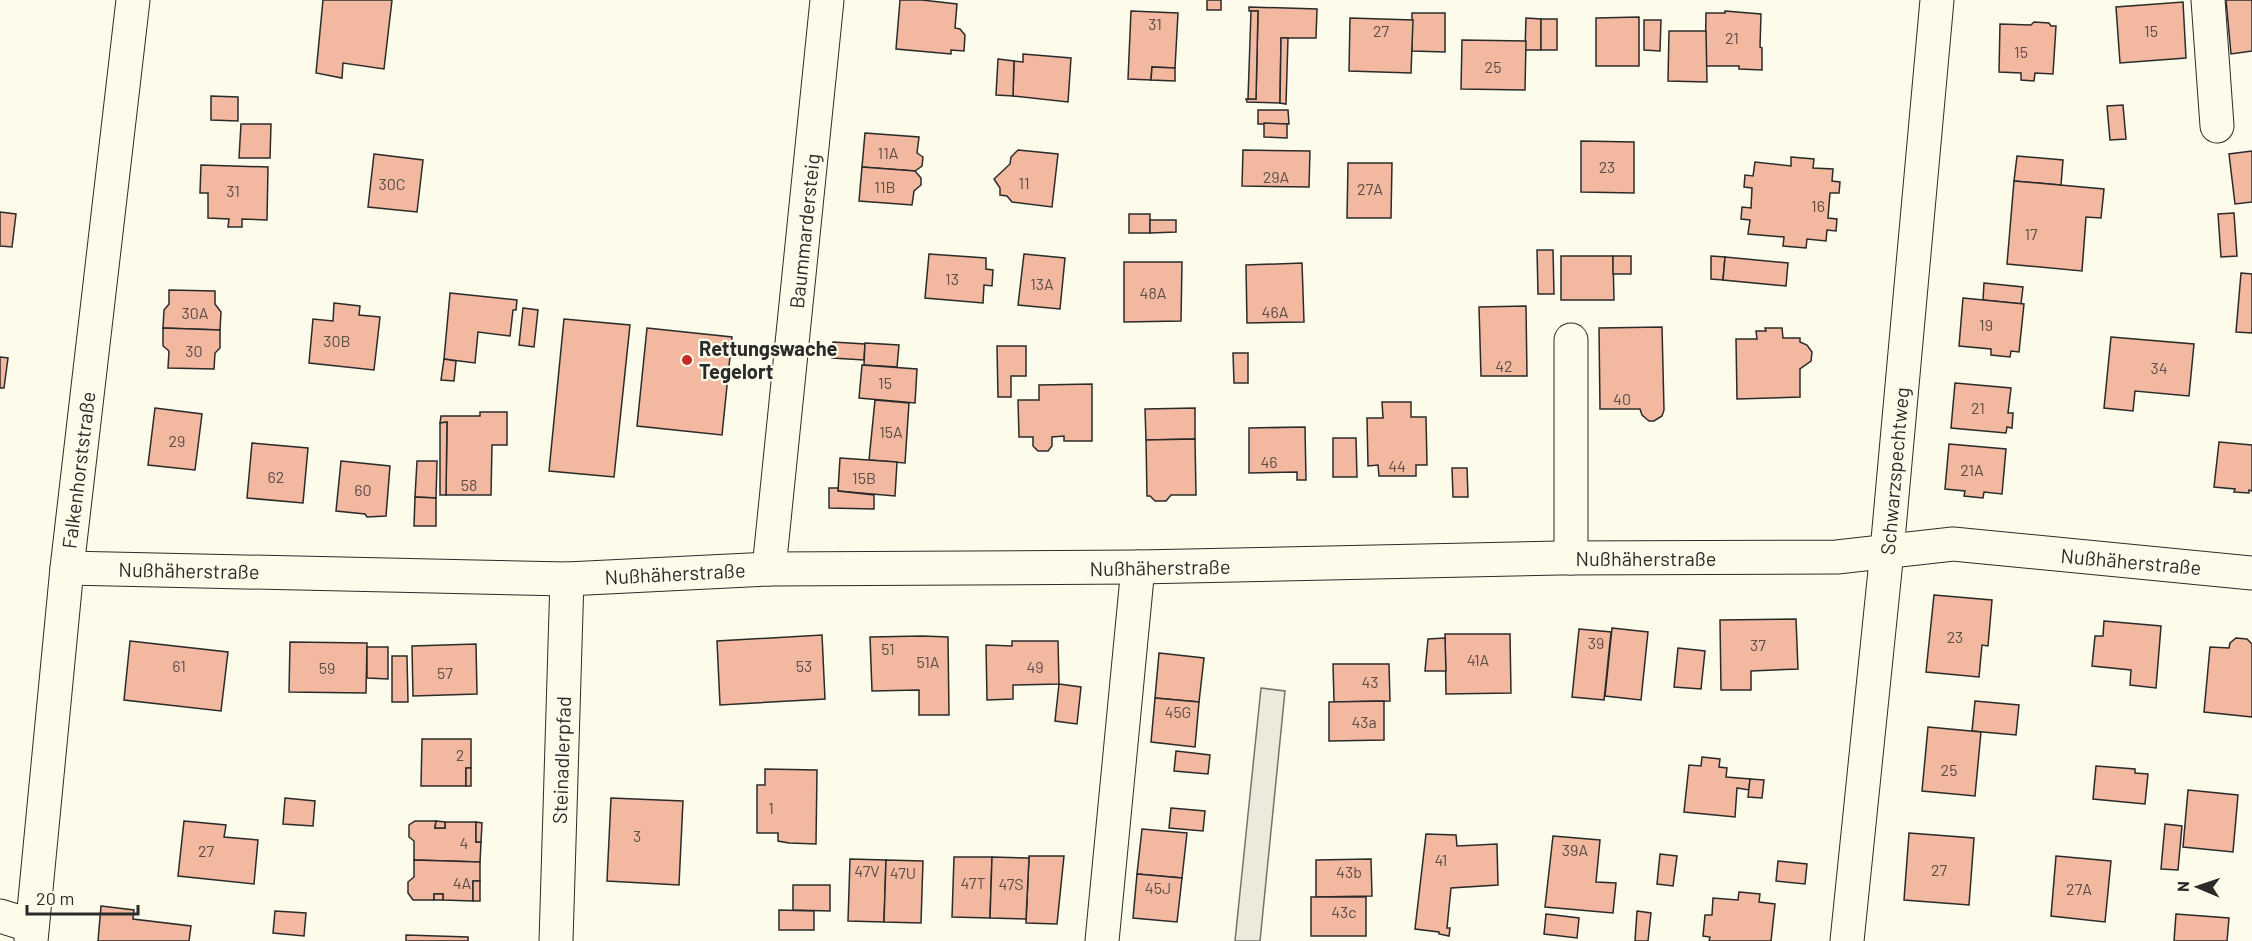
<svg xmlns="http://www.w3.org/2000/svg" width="2252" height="941" font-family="Barlow,sans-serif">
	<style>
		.parking { fill: #eceadb; stroke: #74746e; stroke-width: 1.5 }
		.building { fill: #f2b8a0; stroke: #2b2b2b; stroke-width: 1.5 }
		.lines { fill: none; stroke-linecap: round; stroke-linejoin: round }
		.minor-casing { stroke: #2b2b2b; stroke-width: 35 }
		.minor { stroke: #fdfbea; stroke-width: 33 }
		.poi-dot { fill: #c62828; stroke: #fdfbea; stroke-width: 2 }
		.labels { text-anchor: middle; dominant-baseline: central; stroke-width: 4.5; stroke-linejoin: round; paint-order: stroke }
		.number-label { font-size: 16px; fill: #5d4e48 }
		.street-label { font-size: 20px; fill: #2b2b2b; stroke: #fdfbea }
		.poi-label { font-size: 20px; font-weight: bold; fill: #2b2b2b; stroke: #fdfbea; text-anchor: start }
	</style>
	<rect width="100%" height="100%" fill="#fdfbea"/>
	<polygon class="parking" points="1261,688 1285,691 1260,941 1235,941"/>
	<g class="building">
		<polygon points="323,0 392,0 384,69 343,63 342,78 316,73"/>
		<polygon points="900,0 922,0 957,4 955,28 960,29 965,35 964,51 951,50 951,54 896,49"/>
		<rect x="1207" y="0" width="14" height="10"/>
		<polygon points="2226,0 2252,0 2252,51 2231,54"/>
		<polygon points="2183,2 2186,58 2120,63 2116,7"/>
		<polygon points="1249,7 1317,9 1316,38 1281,38 1280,103 1247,102 1246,99 1256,99 1258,11 1249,11"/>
		<polygon points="1131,11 1178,13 1175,68 1152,67 1151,80 1128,79"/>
		<polygon points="1251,11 1258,11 1256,99 1248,99"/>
		<polygon points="1725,11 1761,14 1760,47 1762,48 1762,70 1739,69 1739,66 1705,66 1706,13 1725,13"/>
		<polygon points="1412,13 1445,13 1445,52 1412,51"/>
		<polygon points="1639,17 1639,66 1596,66 1596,18"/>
		<polygon points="1350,18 1413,20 1411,73 1349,71"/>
		<polygon points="1526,18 1541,19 1541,50 1525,50"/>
		<rect x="1541" y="19" width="16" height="31"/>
		<polygon points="1644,20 1661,20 1660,51 1644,50"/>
		<polygon points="2034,22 2049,23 2051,26 2056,26 2053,74 2035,73 2034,81 2021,80 2021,73 1999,72 2000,24 2031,25"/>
		<polygon points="1669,31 1706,31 1707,82 1668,81"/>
		<polygon points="1281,38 1288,38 1286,104 1280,103"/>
		<polygon points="1462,40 1526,41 1525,90 1461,89"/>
		<polygon points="1023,54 1071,58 1068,102 1013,96 1014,61 1023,62"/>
		<polygon points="998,59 1014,61 1013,96 996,95"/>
		<polygon points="1152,67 1175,68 1175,81 1151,80"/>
		<polygon points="211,96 238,97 238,121 211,120"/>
		<polygon points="2123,105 2126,139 2110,140 2107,106"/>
		<polygon points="1258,110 1288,110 1289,124 1258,124"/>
		<polygon points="1264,123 1287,124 1287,138 1264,137"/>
		<polygon points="241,124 271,124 270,158 239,158"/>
		<polygon points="865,133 919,137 917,153 923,157 922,166 915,171 862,167"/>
		<polygon points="1581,141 1634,142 1634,193 1581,192"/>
		<polygon points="1018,150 1058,154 1052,207 1012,202 1007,196 1000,195 1000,188 994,179 1010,164 1011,157"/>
		<polygon points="1243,150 1310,151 1309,187 1242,186"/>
		<polygon points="2252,151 2252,202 2235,204 2229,154"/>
		<polygon points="374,154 423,160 417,212 368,207"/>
		<polygon points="2017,156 2063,160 2061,185 2014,181"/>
		<polygon points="1791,157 1814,159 1813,168 1833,169 1832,181 1840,182 1839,193 1830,193 1828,218 1837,219 1836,231 1827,230 1826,241 1807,239 1806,248 1783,246 1784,237 1748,234 1750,220 1741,219 1742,207 1751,208 1752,188 1744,187 1745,175 1753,176 1755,162 1791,166"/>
		<polygon points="1348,163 1392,163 1391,218 1347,218"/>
		<polygon points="201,165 268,167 267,220 242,219 242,227 228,227 229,219 208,218 208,193 200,193"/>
		<polygon points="862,167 915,171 921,178 921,185 914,191 912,205 859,201"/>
		<polygon points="2014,181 2104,189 2101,218 2086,217 2082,271 2007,264"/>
		<polygon points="0,212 16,214 12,247 0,246"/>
		<polygon points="2234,213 2237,256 2221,257 2218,214"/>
		<rect x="1129" y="214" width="21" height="19"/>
		<polygon points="1150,220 1176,220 1176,232 1150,233"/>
		<polygon points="1537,250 1553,250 1554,294 1538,294"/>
		<polygon points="929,254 986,258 986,269 993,270 992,286 984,285 983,303 925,298"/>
		<polygon points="1024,254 1065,258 1060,309 1018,305"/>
		<polygon points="1561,256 1613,256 1614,300 1561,300"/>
		<rect x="1613" y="256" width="18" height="18"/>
		<polygon points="1711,256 1725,257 1723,280 1711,279"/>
		<polygon points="1725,257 1788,263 1786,286 1723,280"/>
		<polygon points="1124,262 1182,262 1181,321 1124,322"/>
		<polygon points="1302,263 1304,322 1247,323 1246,265"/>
		<polygon points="2241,273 2252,274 2252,333 2236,332"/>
		<polygon points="1984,283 2023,287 2021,304 1983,300"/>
		<polygon points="169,290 215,291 215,304 221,312 220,330 163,328 164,310 169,304"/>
		<polygon points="450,293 517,300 516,310 513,310 510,336 478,332 475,363 444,359"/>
		<polygon points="1963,298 2024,304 2019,352 2011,351 2010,357 1991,355 1991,349 1959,346"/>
		<polygon points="334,303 360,306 359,315 380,317 374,370 309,363 313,319 333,321"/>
		<polygon points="1526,306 1527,376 1481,376 1479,307"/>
		<polygon points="523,308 538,310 534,347 519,345"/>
		<polygon points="564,319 630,325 614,477 549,471"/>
		<polygon points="1662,327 1664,410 1662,416 1654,421 1649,421 1642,415 1640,409 1600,409 1599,328"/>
		<polygon points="163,328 220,330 220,348 215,353 214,369 168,368 169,351 163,346"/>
		<polygon points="647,328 732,337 722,435 637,426"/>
		<polygon points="1765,328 1782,328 1783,338 1800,338 1800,342 1807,345 1812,352 1811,361 1800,369 1800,397 1737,399 1736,339 1757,339 1756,331 1766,331"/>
		<polygon points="2111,337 2194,344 2189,396 2135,391 2133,411 2104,408"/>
		<polygon points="833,342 865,344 864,360 832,358"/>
		<polygon points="865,343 899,345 897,367 864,365"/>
		<polygon points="997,346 1026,346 1026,376 1011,376 1011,397 998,397"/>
		<polygon points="1233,353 1248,353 1248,383 1234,383"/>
		<polygon points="0,357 8,358 4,388 0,388"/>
		<polygon points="444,359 456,361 454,381 441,380"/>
		<polygon points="862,365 917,369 915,403 859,398"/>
		<polygon points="1955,383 2011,388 2008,413 2013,413 2012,428 2007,427 2006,433 1951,428"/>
		<polygon points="1092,384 1092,441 1064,441 1064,436 1052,437 1052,446 1048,451 1038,451 1033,446 1033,437 1019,437 1018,400 1039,400 1039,385"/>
		<polygon points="875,400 909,403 905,463 869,460"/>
		<polygon points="1382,402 1411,402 1411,417 1426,417 1427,465 1416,465 1416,476 1379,476 1378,465 1368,466 1367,418 1383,418"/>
		<polygon points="155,408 202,414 195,470 148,465"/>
		<polygon points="1195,408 1195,439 1146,440 1145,409"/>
		<polygon points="480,412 507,412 507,445 492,445 491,495 446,495 447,422 440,423 441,416 480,416"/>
		<polygon points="447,422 446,495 440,495 440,423"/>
		<polygon points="1305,427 1306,480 1297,480 1297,472 1249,473 1249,428"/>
		<polygon points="1333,438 1356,438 1357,477 1333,477"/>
		<polygon points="1195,439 1196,495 1171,495 1166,501 1155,501 1150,496 1147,496 1146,440"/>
		<polygon points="2219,442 2252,445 2252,491 2249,490 2249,493 2234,492 2235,489 2214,487"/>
		<polygon points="252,443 308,448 303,503 247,498"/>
		<polygon points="1949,444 2006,449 2002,494 1984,492 1983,498 1964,496 1965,491 1945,489"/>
		<polygon points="840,458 897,462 895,496 838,491"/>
		<polygon points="341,461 390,466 386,516 367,517 365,514 336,511"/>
		<polygon points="417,461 437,461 436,498 415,497"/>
		<polygon points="1452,468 1467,468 1468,497 1453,497"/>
		<polygon points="829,488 838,488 838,491 874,495 874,509 829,508"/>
		<polygon points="415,497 436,498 436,526 414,526"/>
		<polygon points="1934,595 1992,600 1988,646 1982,645 1979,677 1926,672"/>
		<polygon points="1796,619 1798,669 1751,671 1751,690 1721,690 1720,620"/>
		<polygon points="2104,621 2161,626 2156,688 2130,685 2131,670 2092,666 2095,636 2103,636"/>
		<polygon points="1612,628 1648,632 1641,700 1605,696"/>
		<polygon points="1579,629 1611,632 1604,700 1572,697"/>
		<polygon points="1445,634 1510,634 1511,693 1446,694"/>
		<polygon points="822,635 825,699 720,705 717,641"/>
		<polygon points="923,636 948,637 949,715 919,715 919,690 872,691 870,637"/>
		<polygon points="1445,638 1446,671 1425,671 1428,639"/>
		<polygon points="2236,638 2247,639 2252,644 2252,717 2204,712 2210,647 2229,648 2230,643"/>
		<polygon points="130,641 228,652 221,711 124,700"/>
		<polygon points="1012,641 1058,641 1059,684 1013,685 1013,699 987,700 986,645 1012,646"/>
		<polygon points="290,642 367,643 366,693 289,692"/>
		<polygon points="476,644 477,694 413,696 412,646"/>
		<polygon points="367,647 388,647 388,679 367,678"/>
		<polygon points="1678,648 1705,651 1701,689 1674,687"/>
		<polygon points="1159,653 1204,658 1199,702 1155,698"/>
		<polygon points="392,656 407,656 408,702 392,702"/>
		<polygon points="1333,664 1389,664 1390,701 1334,702"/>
		<polygon points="1059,684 1081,687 1077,724 1055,721"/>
		<polygon points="1155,698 1199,702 1195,747 1151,742"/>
		<polygon points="1384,701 1384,740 1329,741 1329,702"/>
		<polygon points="1975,701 2019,705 2016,735 1972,731"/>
		<polygon points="1928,727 1981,732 1975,796 1922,791"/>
		<polygon points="422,739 471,739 471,768 466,768 466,786 421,786"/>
		<polygon points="1176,751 1210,755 1208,774 1174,771"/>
		<polygon points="1702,757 1720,759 1719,767 1727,768 1726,777 1750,779 1749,790 1737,788 1735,817 1684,812 1689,765 1701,766"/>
		<polygon points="2096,766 2135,769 2135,773 2148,774 2145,804 2093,799"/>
		<rect x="466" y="768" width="5" height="18"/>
		<polygon points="765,769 817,770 816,844 789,843 778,841 778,833 757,833 757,785 765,785"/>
		<polygon points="1750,779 1764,780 1762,798 1748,797"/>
		<polygon points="2188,790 2238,795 2233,852 2183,847"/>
		<polygon points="285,798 315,801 313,826 283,824"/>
		<polygon points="611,798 683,801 679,885 607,881"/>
		<polygon points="1171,808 1205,811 1203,831 1169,828"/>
		<polygon points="184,821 226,825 224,837 258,840 254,884 178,876"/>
		<polygon points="415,821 436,821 435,828 445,828 445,822 476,822 476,842 481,842 480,862 414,860 414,841 409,837 409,825"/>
		<polygon points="436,821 445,822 445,828 435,828"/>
		<polygon points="476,822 482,823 481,842 476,842"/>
		<polygon points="2165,824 2182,826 2178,870 2161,869"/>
		<polygon points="1142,829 1187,833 1182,878 1137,874"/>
		<polygon points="1909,833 1974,838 1969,905 1904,900"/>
		<polygon points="1426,834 1456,835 1457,846 1497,844 1498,885 1451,888 1447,928 1450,928 1449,936 1439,934 1439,932 1415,929"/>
		<polygon points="1553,836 1600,840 1596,882 1616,883 1613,913 1545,907"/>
		<polygon points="1660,854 1677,856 1673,886 1657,884"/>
		<polygon points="1029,856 1064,856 1057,924 1026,923"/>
		<polygon points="2056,856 2111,861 2105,922 2051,916"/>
		<polygon points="954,857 992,857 990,918 952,917"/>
		<polygon points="992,857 1029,858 1026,919 990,918"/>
		<polygon points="850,859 886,860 884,922 848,921"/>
		<polygon points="1371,859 1372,896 1316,897 1316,860"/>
		<polygon points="414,860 480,862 480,881 473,881 473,901 443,900 443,894 434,894 434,900 413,900 408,893 408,882 414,877"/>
		<polygon points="886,860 923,861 921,923 884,922"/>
		<polygon points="1778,861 1807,864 1805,884 1776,881"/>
		<polygon points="1137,874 1182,878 1177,922 1133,918"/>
		<rect x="473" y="881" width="7" height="20"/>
		<polygon points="793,885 830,885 830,911 793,910"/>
		<polygon points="1739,892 1760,894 1759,902 1775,904 1771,941 1709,941 1710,937 1703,936 1705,915 1712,915 1713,898 1738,900"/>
		<rect x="434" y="894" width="9" height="6"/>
		<rect x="1311" y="897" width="55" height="39"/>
		<polygon points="101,906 134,910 133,919 191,926 189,941 98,941"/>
		<polygon points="779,910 814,911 814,930 779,930"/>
		<polygon points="275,911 306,913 304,936 273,933"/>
		<polygon points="1637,911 1651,913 1648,941 1635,941"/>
		<polygon points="1546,914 1579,918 1577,938 1544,934"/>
		<polygon points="2176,914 2229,918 2227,941 2174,941"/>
		<polygon points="406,935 468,937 468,941 406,941"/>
	</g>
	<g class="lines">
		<g class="minor-casing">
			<g id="minor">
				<polyline points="2208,0 2217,126"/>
				<polyline points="1571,558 1571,340"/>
				<polyline points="67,568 567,579 769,569 1138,567 1560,558 1837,557 1953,544 2252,573"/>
				<polyline points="769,569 827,0"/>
				<polyline points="0,916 32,926"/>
				<polyline points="31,941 67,568 133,0"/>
				<polyline points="556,941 567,579"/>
				<polyline points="1102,941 1138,567"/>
				<polyline points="1847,941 1887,551 1937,0"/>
			</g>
		</g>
		<use href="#minor" class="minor"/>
	</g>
	<circle class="poi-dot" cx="687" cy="360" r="6"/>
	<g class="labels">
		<g class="number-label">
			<text x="1155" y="23">31</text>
			<text x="1381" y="30">27</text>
			<text x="2151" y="30">15</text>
			<text x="1732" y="37">21</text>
			<text x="2021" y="51">15</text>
			<text x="1493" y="66">25</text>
			<text x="888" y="152">11A</text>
			<text x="1607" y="166">23</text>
			<text x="1276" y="176">29A</text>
			<text x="1024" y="182">11</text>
			<text x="392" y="183">30C</text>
			<text x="885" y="186">11B</text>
			<text x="1370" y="188">27A</text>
			<text x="233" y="190">31</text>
			<text x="1818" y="205">16</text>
			<text x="2031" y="233">17</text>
			<text x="952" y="278">13</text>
			<text x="1042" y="283">13A</text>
			<text x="1153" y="292">48A</text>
			<text x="1275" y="311">46A</text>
			<text x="195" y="312">30A</text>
			<text x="1986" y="324">19</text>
			<text x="337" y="340">30B</text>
			<text x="194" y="350">30</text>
			<text x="1504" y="365">42</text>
			<text x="2159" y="367">34</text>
			<text x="885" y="382">15</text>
			<text x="1622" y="398">40</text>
			<text x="1978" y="407">21</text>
			<text x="891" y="431">15A</text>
			<text x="177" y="440">29</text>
			<text x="1269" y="461">46</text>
			<text x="1397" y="465">44</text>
			<text x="1972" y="469">21A</text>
			<text x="276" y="476">62</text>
			<text x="864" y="477">15B</text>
			<text x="469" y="484">58</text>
			<text x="363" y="489">60</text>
			<text x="1955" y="636">23</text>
			<text x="1596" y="642">39</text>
			<text x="1758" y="644">37</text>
			<text x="888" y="648">51</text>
			<text x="1478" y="659">41A</text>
			<text x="928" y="661">51A</text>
			<text x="179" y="665">61</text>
			<text x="804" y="665">53</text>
			<text x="1035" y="666">49</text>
			<text x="327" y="667">59</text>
			<text x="445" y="672">57</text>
			<text x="1370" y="681">43</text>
			<text x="1178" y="711">45G</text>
			<text x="1364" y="721">43a</text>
			<text x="460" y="754">2</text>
			<text x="1949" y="769">25</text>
			<text x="771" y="807">1</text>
			<text x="637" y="835">3</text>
			<text x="464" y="842">4</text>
			<text x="1575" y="849">39A</text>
			<text x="206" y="850">27</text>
			<text x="1441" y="859">41</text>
			<text x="1939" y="869">27</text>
			<text x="867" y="870">47V</text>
			<text x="1349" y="871">43b</text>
			<text x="903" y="872">47U</text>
			<text x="462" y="882">4A</text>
			<text x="973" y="882">47T</text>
			<text x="1011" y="883">47S</text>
			<text x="1158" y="887">45J</text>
			<text x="2079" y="888">27A</text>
			<text x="1344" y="911">43c</text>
		</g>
		<g class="street-label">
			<text transform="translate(804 231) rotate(-84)">Baummardersteig</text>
			<text transform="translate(78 470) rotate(-83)">Falkenhorststraße</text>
			<text transform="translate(1894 471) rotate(-85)">Schwarzspechtweg</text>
			<text x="1646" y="558">Nußhäherstraße</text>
			<text transform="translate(2131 561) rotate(5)">Nußhäherstraße</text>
			<text transform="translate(1160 567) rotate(-1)">Nußhäherstraße</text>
			<text transform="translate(189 570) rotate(1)">Nußhäherstraße</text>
			<text transform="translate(675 573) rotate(-3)">Nußhäherstraße</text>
			<text transform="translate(561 760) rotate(-88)">Steinadlerpfad</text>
		</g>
		<g class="poi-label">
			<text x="699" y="348">Rettungswache<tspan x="699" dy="23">Tegelort</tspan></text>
		</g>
	</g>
	<g transform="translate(2198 887) rotate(272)" stroke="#fdfbea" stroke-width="4.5" paint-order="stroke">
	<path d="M0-4.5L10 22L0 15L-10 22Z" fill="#2b2b2b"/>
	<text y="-9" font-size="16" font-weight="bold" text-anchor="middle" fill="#2b2b2b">N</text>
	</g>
	<path d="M27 905v9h111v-9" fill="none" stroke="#2b2b2b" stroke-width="3"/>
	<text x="36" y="905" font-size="18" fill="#2b2b2b" stroke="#fdfbea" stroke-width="4.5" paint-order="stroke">20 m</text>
</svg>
